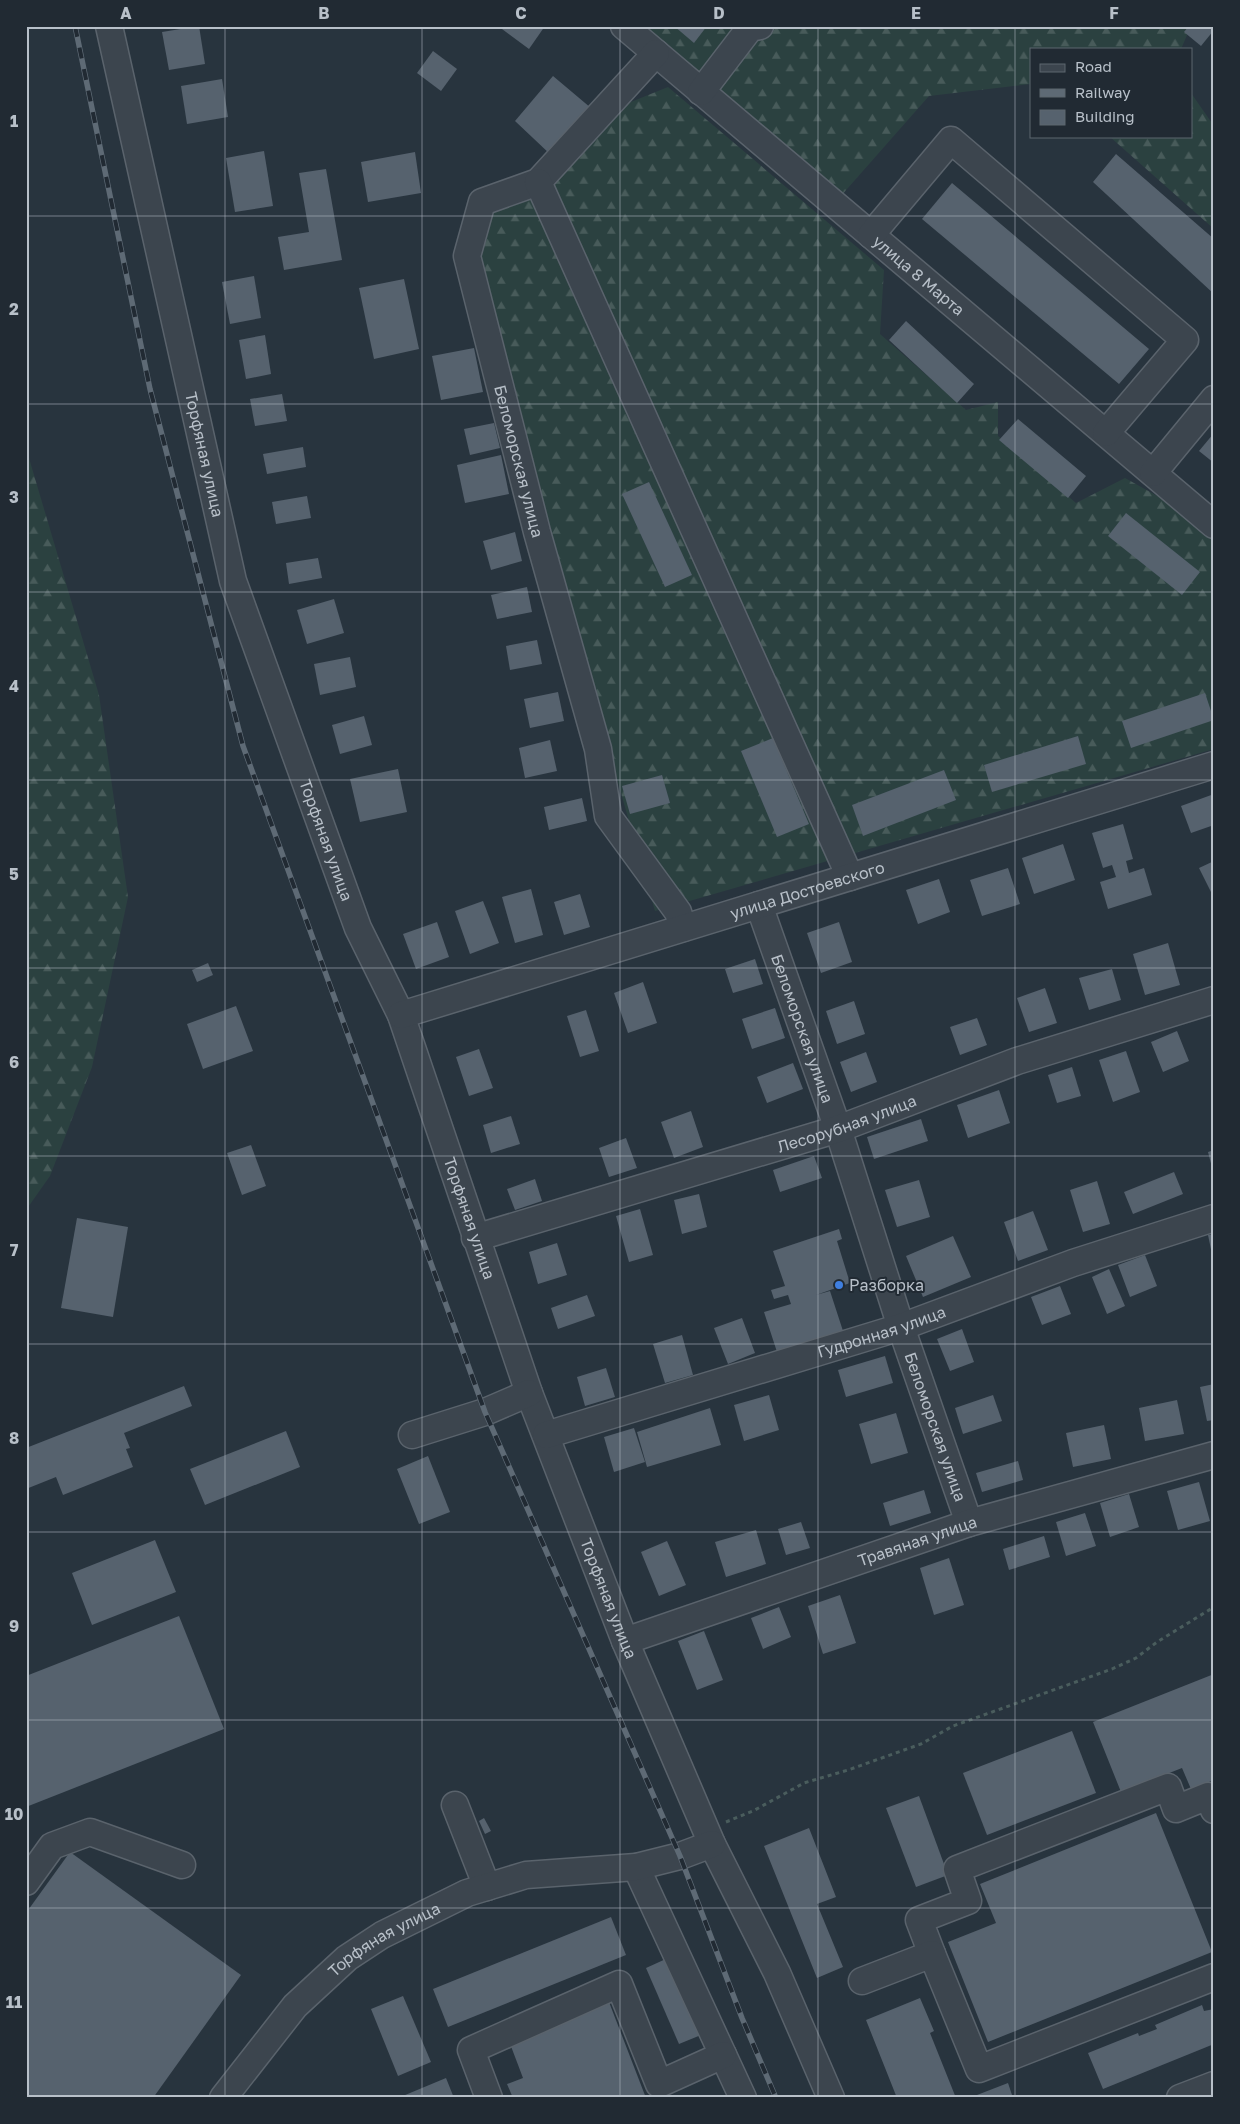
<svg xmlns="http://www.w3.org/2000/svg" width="1240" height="2124" font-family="'Golos Text',sans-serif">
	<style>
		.forest { fill: url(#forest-firs) }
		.building { fill: #56626e }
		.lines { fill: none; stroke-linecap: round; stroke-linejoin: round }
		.minor-casing { stroke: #5a636c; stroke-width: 29 }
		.path { stroke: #4a5d5d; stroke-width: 3; stroke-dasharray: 4 4; stroke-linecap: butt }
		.minor { stroke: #3c454e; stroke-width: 26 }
		.rail-casing { stroke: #5e6a75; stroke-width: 5.5 }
		.rail { stroke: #212a33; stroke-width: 4; stroke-dasharray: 11; stroke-linecap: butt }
		.grid { fill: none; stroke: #b8c0c9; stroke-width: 1; stroke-opacity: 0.55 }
		.shop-dot { fill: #3f7fe0; stroke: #212a33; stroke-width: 2 }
		.labels { text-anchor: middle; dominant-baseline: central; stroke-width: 4; stroke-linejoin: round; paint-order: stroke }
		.street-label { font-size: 16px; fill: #b8c0c9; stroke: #212a33 }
		.poi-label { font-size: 16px; fill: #b8c0c9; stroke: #212a33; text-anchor: start }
		.neatline { fill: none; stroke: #b8c0c9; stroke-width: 2 }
		.grid-label { font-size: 16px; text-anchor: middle; font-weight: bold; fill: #b8c0c9 }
	</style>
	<defs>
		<pattern id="forest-firs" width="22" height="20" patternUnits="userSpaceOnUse" patternTransform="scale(1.25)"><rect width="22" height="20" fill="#2b4140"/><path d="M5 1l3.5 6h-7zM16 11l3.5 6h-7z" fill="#485b5a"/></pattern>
	</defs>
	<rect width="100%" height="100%" fill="#28343e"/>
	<g class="forest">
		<polygon points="636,26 1191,26 1181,49 1031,49 1031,84 929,96 840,197"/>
		<polygon points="668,87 884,270 880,334 966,410 998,402 998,436 1076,503 1125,478 1186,512 1214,537 1214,749 655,911 590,686 478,267 490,213 616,108"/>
		<polygon points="1191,93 1214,126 1214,229 1109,136 1191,136"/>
		<polygon points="26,448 99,695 128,897 92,1067 50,1176 26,1210"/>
	</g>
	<g class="building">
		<polygon points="199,26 205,64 169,70 162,32"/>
		<polygon points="498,26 545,26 529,49"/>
		<polygon points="674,26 707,26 694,43"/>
		<polygon points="1189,26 1214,26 1214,30 1201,46 1184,32"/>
		<polygon points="433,51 457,69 441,91 417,73"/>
		<polygon points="553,76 591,108 551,155 515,121"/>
		<polygon points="222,79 228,117 187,124 181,86"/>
		<polygon points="264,151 273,206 235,212 226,158"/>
		<polygon points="415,152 421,193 368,202 361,162"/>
		<polygon points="1116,154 1214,239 1214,294 1093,182"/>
		<polygon points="326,169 342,260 284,270 278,237 309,232 299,173"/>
		<polygon points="952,183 1149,349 1119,384 922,219"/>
		<polygon points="254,276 261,318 230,324 222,282"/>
		<polygon points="404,279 419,349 374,359 359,288"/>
		<polygon points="906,321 974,384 957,403 889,340"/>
		<polygon points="265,335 271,374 246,379 239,340"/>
		<polygon points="474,348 483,392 441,400 432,356"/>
		<polygon points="282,394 287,421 255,426 250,399"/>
		<polygon points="1018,419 1086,476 1068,498 999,440"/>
		<polygon points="494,423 500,448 470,455 464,429"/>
		<polygon points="1214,433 1214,463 1199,451"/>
		<polygon points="303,447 306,467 267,474 263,454"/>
		<polygon points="501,455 509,494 465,503 457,465"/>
		<polygon points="649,482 692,575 665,587 622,494"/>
		<polygon points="307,496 311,518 276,524 272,502"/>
		<polygon points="1126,513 1200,572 1182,595 1108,536"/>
		<polygon points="515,532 522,561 491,570 483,541"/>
		<polygon points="318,558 322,578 289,584 286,563"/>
		<polygon points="527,587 532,612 497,619 491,595"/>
		<polygon points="334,599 344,633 307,644 297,610"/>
		<polygon points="537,640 542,664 510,670 506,646"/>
		<polygon points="350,657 356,687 320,695 314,664"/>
		<polygon points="558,692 564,721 530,728 524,699"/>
		<polygon points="1205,693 1214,720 1131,748 1122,721"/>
		<polygon points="364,716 372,745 340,754 332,725"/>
		<polygon points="1078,736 1086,764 992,792 984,765"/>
		<polygon points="773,738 809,824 777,837 741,751"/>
		<polygon points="550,740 557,771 525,778 519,748"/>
		<polygon points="398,769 407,812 360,822 350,779"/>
		<polygon points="944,770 956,800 863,836 852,805"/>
		<polygon points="662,775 670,803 630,814 622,786"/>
		<polygon points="1214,794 1214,825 1191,833 1181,806"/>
		<polygon points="582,798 587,821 549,830 544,807"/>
		<polygon points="1123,824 1133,859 1126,861 1129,873 1144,868 1152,895 1108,909 1100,882 1116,877 1112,865 1103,868 1092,833"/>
		<polygon points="1063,844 1075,880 1034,894 1022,858"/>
		<polygon points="1214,861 1214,898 1199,868"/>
		<polygon points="1008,868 1020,904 982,916 970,880"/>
		<polygon points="939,879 950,912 918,924 906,890"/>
		<polygon points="531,889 543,935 515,943 502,897"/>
		<polygon points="580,894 590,927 564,935 554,902"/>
		<polygon points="483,901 499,943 470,954 455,911"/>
		<polygon points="437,922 449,957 416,969 403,934"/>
		<polygon points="839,922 852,962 821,973 807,933"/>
		<polygon points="1168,943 1180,985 1145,995 1133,954"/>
		<polygon points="755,959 763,984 733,993 725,969"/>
		<polygon points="208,963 213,975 197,982 192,970"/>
		<polygon points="1112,969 1121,1000 1089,1010 1079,978"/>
		<polygon points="643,982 657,1023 628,1033 614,993"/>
		<polygon points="1045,988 1057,1023 1029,1032 1017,998"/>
		<polygon points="854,1001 865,1034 837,1044 826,1011"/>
		<polygon points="236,1006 253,1051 203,1069 187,1024"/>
		<polygon points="775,1008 785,1038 752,1049 742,1019"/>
		<polygon points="586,1010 599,1051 580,1057 567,1016"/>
		<polygon points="977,1018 987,1045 960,1055 950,1027"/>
		<polygon points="1177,1031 1189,1061 1163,1072 1151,1042"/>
		<polygon points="479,1049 493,1088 469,1096 456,1057"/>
		<polygon points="1126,1051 1140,1092 1113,1102 1099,1060"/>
		<polygon points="866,1052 877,1082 851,1092 840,1062"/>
		<polygon points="793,1063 803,1089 767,1103 757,1077"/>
		<polygon points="1072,1067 1081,1096 1057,1103 1048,1075"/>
		<polygon points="999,1090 1010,1123 968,1138 957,1105"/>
		<polygon points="691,1111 703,1147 674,1158 661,1122"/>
		<polygon points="511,1116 520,1144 491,1153 483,1125"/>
		<polygon points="921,1119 928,1141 874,1159 867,1137"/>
		<polygon points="626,1138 637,1168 609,1177 599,1148"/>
		<polygon points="251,1145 266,1186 242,1195 227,1153"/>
		<polygon points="1214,1150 1214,1171 1213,1171 1208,1152"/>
		<polygon points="814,1156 822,1178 780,1192 773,1170"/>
		<polygon points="1174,1172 1183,1194 1133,1214 1124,1192"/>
		<polygon points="535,1179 542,1201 515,1210 507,1189"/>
		<polygon points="919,1180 930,1217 897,1227 885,1190"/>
		<polygon points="1097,1181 1110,1224 1083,1232 1070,1190"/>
		<polygon points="699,1194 707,1227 682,1234 674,1200"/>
		<polygon points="640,1209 653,1255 629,1262 616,1216"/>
		<polygon points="1033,1211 1048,1250 1018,1261 1004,1222"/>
		<polygon points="77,1218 128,1227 113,1317 61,1308"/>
		<polygon points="839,1229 842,1239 837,1241 850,1283 816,1295 830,1291 843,1331 777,1352 764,1312 791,1304 788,1295 774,1299 771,1290 785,1286 773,1251"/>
		<polygon points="1214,1234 1214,1259 1213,1259 1208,1235"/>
		<polygon points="953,1236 971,1277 923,1297 906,1256"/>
		<polygon points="557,1243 567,1275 538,1284 529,1252"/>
		<polygon points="1145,1255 1157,1286 1130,1297 1118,1265"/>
		<polygon points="1109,1269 1125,1306 1107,1314 1092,1277"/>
		<polygon points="1060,1286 1071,1314 1042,1325 1031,1297"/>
		<polygon points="587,1295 595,1316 558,1329 551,1308"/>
		<polygon points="742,1318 755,1353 728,1364 714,1328"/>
		<polygon points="962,1329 974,1362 950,1371 937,1339"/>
		<polygon points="682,1335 693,1375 665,1383 653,1344"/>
		<polygon points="885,1356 893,1383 846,1397 838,1370"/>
		<polygon points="606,1368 615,1397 585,1406 577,1377"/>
		<polygon points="1214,1384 1214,1420 1207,1421 1200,1387"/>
		<polygon points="184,1386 192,1406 124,1433 130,1448 126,1449 133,1467 63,1495 56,1477 26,1489 26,1448"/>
		<polygon points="769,1395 779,1430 744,1441 734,1405"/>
		<polygon points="993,1395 1002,1421 963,1434 955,1408"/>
		<polygon points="1177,1400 1184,1434 1145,1441 1139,1408"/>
		<polygon points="710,1408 721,1445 647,1467 637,1432"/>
		<polygon points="896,1413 908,1453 871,1464 859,1424"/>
		<polygon points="1104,1425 1111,1459 1073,1467 1066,1433"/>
		<polygon points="634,1428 645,1462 614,1472 604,1437"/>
		<polygon points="286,1431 300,1467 205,1505 190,1469"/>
		<polygon points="428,1456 450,1512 419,1524 397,1469"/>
		<polygon points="1018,1461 1023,1480 982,1492 976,1473"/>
		<polygon points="1199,1482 1210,1521 1178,1530 1167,1491"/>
		<polygon points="924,1490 931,1513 890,1526 883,1503"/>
		<polygon points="1129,1494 1139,1527 1110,1537 1100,1503"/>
		<polygon points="1085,1513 1096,1546 1066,1556 1056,1522"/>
		<polygon points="801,1522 810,1548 786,1555 778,1529"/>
		<polygon points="756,1530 766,1564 726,1577 715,1542"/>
		<polygon points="1044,1536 1050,1557 1009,1570 1003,1549"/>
		<polygon points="155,1540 176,1592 92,1625 72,1573"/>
		<polygon points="667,1541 686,1585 659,1596 641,1552"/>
		<polygon points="949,1558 964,1605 934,1615 920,1568"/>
		<polygon points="840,1595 856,1643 823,1654 808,1606"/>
		<polygon points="779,1607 791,1637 763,1649 751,1618"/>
		<polygon points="179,1616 224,1729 26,1807 26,1676"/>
		<polygon points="704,1631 723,1680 697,1690 678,1641"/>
		<polygon points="1214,1674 1214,1780 1191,1789 1182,1768 1121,1792 1093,1722"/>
		<polygon points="1072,1731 1096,1793 987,1835 963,1773"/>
		<polygon points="919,1796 948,1875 916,1887 886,1808"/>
		<polygon points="1156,1813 1212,1952 988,2042 948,1942 996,1923 980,1884"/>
		<polygon points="484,1818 491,1831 485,1834 479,1821"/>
		<polygon points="809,1828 836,1897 817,1904 843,1967 817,1978 764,1846"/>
		<polygon points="70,1852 241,1975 153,2098 26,2098 26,1913"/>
		<polygon points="611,1917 626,1955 448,2027 433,1989"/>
		<polygon points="668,1958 701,2035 679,2044 646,1968"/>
		<polygon points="403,1996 431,2062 398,2076 371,2009"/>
		<polygon points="920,1998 934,2031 930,2033 956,2098 897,2098 866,2020"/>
		<polygon points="609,2002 646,2098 513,2098 507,2084 523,2078 509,2041"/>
		<polygon points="1202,2005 1204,2011 1214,2009 1214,2044 1103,2089 1088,2053 1138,2033 1139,2036 1157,2029 1155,2025"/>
		<polygon points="446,2078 454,2098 398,2098"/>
		<polygon points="1008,2083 1013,2098 978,2098 977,2095"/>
	</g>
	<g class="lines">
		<g class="minor-casing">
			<g id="minor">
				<path id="s1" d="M109,26L233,581L358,928L401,1015L529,1393L625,1641L712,1844L777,1973L831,2098"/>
				<path id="s2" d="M624,26L1214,525"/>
				<path id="s3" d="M656,53L538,182L482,202L467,256L537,532L598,749L608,816L678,912L683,928"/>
				<polyline points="701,92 750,28 760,26"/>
				<polyline points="538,182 850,877"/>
				<polyline points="871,235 951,140 1185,340 1106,433"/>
				<polyline points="1153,473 1214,399"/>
				<path id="s4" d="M759,905L838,1129L901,1327L969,1523"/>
				<path id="s5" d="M401,1015L1214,765"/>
				<path id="s6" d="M475,1238L838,1129L1017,1061L1214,1000"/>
				<polyline points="412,1435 485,1412 529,1393"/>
				<path id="s7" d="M546,1435L901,1327L1073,1263L1214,1218"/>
				<path id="s8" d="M625,1641L969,1523L1214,1455"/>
				<polyline points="455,1805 487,1887"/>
				<polyline points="636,1867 743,2098"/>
				<polyline points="26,1882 52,1846 90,1832 182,1865"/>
				<polyline points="932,1954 919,1920 968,1901 957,1869 1168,1787 1176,1809 1208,1796 1214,1810"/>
				<polyline points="862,1981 932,1954 979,2069 1214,1977"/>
				<path id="s9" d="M223,2098L295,2006L347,1958L382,1935L467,1893L526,1875L636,1867L680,1856L712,1844"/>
				<polyline points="489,2098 471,2050 619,1984 659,2084 723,2055"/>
				<polyline points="1180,2098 1214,2085"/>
			</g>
		</g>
		<polyline class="path" points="726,1822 753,1811 804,1783 848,1770 921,1744 953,1726 1112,1669 1136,1658 1157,1642 1214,1607"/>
		<use href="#minor" class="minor"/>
		<g class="rail-casing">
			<polyline id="rail" points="75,26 150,389 243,746 485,1412 680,1856 742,2018 776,2098"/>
		</g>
		<use href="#rail" class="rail"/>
	</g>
	<path class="grid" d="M225,26V2098M422,26V2098M620,26V2098M818,26V2098M1015,26V2098M26,216H1214M26,404H1214M26,592H1214M26,780H1214M26,968H1214M26,1156H1214M26,1344H1214M26,1532H1214M26,1720H1214M26,1908H1214"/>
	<circle class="shop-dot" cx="839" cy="1285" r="5"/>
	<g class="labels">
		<g class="street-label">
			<text stroke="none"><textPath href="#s2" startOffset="386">улица 8 Марта</textPath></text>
			<text stroke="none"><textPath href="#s1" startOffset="439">Торфяная улица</textPath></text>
			<text stroke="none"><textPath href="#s3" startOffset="502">Беломорская улица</textPath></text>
			<text stroke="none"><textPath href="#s1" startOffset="844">Торфяная улица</textPath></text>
			<text stroke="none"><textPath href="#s5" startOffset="425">улица Достоевского</textPath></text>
			<text stroke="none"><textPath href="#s4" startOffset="131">Беломорская улица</textPath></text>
			<text stroke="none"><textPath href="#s6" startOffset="389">Лесорубная улица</textPath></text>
			<text stroke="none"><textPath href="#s1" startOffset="1249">Торфяная улица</textPath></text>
			<text stroke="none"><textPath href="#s7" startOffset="351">Гудронная улица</textPath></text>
			<text stroke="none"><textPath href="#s4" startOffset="551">Беломорская улица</textPath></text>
			<text stroke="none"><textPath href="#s8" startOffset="309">Травяная улица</textPath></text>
			<text stroke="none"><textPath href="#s1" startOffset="1654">Торфяная улица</textPath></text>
			<text stroke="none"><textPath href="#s9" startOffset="229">Торфяная улица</textPath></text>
		</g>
		<g class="poi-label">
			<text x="849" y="1285">Разборка</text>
		</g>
	</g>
	<rect width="1240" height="2124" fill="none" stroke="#212a33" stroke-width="55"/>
	<rect x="1030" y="48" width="162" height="90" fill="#212a33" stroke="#5d666f"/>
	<rect x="1040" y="64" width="25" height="8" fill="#3c454e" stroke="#5d666f"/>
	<text x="1075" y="72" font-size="15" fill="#b8c0c9">Road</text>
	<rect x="1040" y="89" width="25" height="8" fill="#5e6a75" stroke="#5d666f"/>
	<text x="1075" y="98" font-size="15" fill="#b8c0c9">Railway</text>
	<rect x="1040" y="110" width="25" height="15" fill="#56626e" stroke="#5d666f"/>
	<text x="1075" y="122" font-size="15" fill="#b8c0c9">Building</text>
	<rect x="28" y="28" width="1184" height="2068" class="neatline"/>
	<g class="grid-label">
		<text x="126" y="19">A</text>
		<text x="324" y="19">B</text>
		<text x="521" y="19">C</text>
		<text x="719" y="19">D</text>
		<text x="916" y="19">E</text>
		<text x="1114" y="19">F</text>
		<text x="14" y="127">1</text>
		<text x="14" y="315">2</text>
		<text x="14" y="503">3</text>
		<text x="14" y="692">4</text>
		<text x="14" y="880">5</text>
		<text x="14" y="1068">6</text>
		<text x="14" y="1256">7</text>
		<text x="14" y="1444">8</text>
		<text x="14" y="1632">9</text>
		<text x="14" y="1820">10</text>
		<text x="14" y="2008">11</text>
	</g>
</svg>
